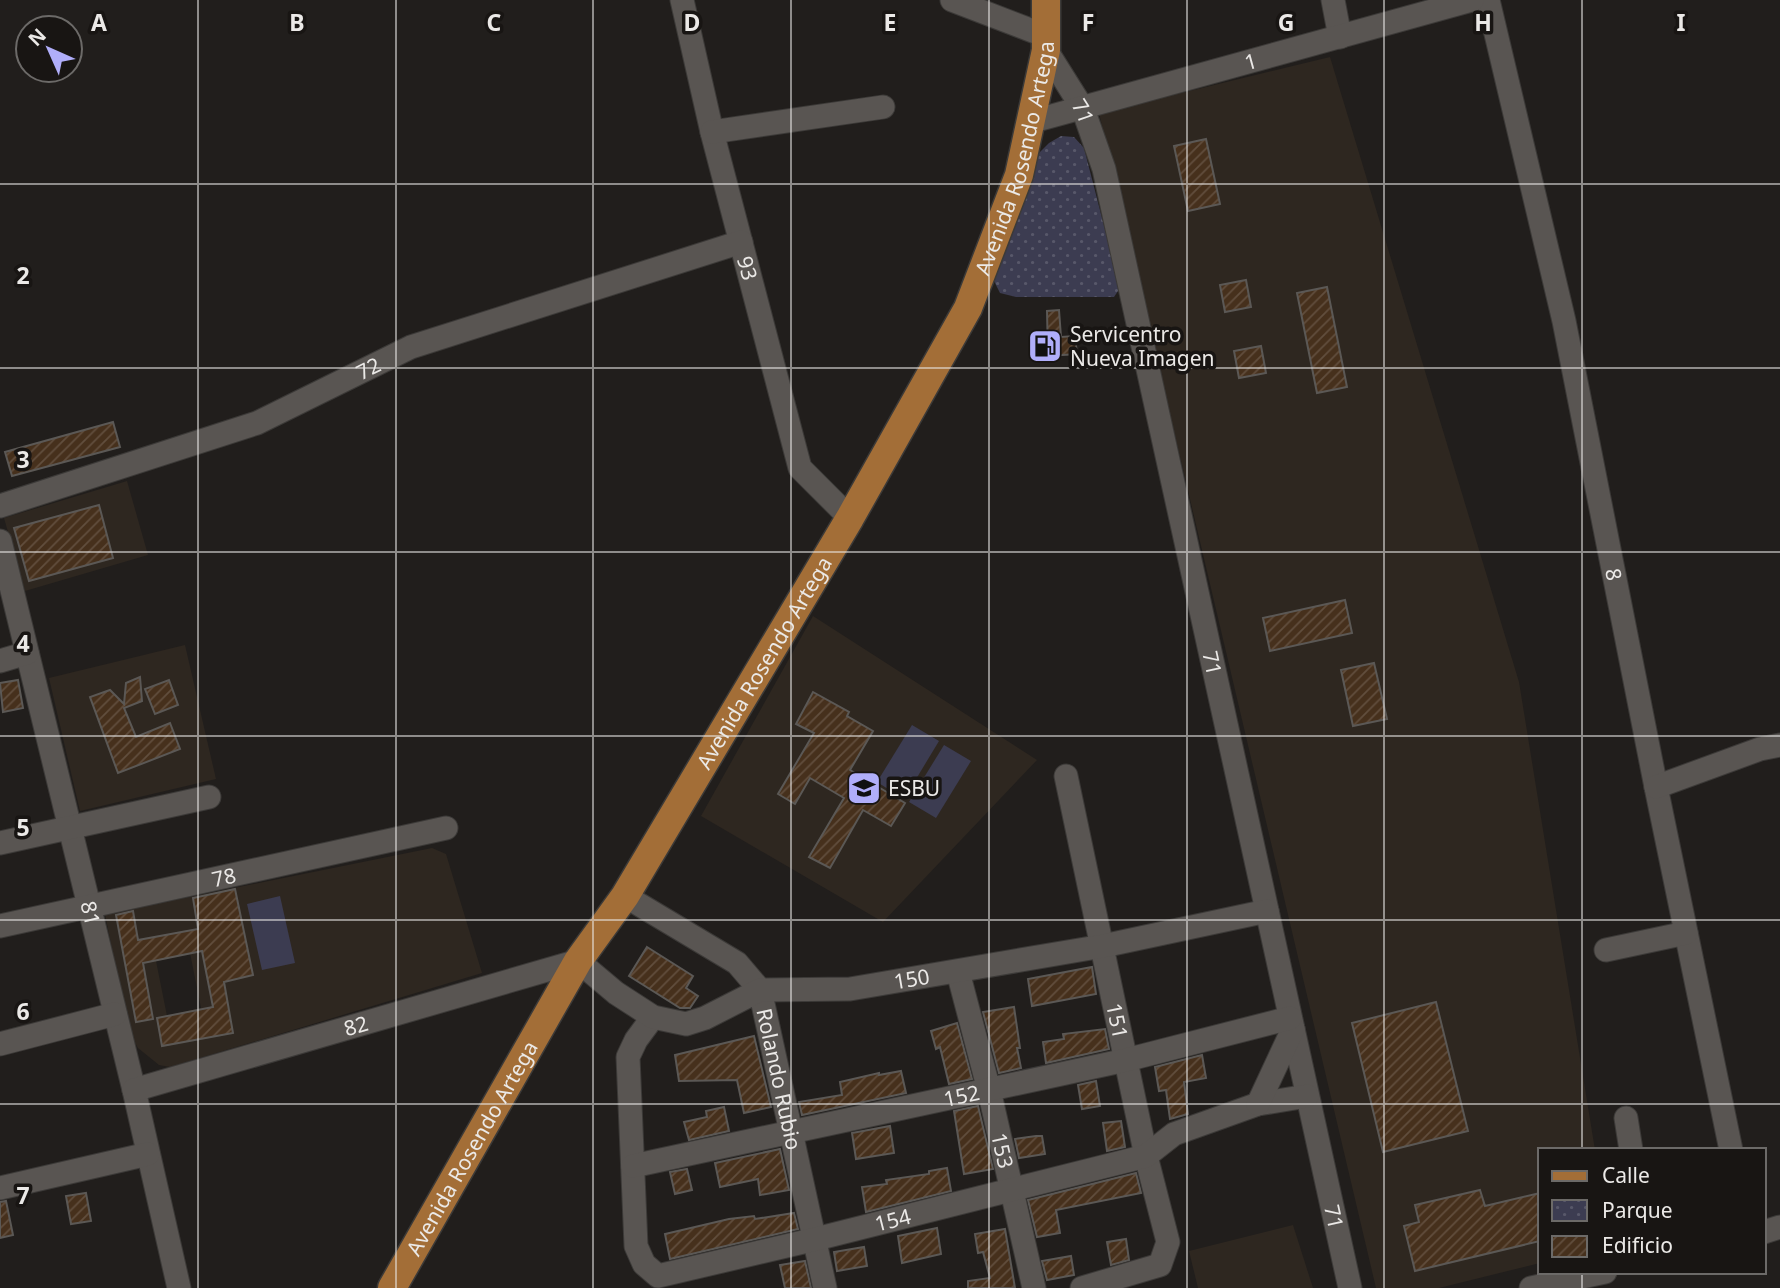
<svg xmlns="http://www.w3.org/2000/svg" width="1780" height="1288" font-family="'Noto Sans',sans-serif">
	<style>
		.built { fill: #2e2720; fill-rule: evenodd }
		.park { fill: url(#park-dots) }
		.garden { fill: #3c3c51 }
		.building { fill: url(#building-hatch); stroke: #5b5855; stroke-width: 2 }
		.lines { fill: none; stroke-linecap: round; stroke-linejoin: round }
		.minor-casing { stroke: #3c3a38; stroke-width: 25 }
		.major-casing { stroke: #3c3a38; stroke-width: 31 }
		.minor { stroke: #595552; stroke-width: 23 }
		.major { stroke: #a36e37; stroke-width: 28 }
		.grid { fill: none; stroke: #ebe9e7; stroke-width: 2; stroke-opacity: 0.55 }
		.labels { text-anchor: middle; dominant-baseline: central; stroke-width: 7; stroke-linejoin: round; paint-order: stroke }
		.street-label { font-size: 21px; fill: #ebe9e7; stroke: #181513 }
		.poi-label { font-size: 21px; fill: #ebe9e7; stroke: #181513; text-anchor: start }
		.grid-label { font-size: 23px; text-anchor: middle; font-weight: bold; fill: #ebe9e7; stroke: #181513; stroke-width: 7; stroke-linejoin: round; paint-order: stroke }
	</style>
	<defs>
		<pattern id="park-dots" width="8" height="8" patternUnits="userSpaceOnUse" patternTransform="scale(1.75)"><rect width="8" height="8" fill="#3c3c51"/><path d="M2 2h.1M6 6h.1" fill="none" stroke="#58586a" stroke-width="1.8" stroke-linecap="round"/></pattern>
		<pattern id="building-hatch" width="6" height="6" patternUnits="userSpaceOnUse" patternTransform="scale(1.75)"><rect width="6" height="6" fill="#46301c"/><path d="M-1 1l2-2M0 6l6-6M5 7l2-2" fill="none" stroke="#614e3d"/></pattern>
	</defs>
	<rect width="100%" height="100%" fill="#211e1c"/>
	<g class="built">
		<polygon points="1330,57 1519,682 1595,1150 1540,1150 1540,1263 1439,1288 1376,1288 1099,113"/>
		<polygon points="127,481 148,555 25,591 4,518"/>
		<polygon points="813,616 1037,760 883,922 701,816"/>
		<polygon points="185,645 216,779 80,811 49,678"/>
		<path d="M432,848L446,854L482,973L170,1067L159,1065L138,1048L129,1033L105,914ZM190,953L201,1008L167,1016L156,961Z"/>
		<polygon points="1293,1225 1313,1288 1198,1288 1189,1251"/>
	</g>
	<polygon class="park" points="1061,136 1074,137 1084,148 1120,288 1114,297 1016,297 1000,293 993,279 1034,158 1049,143"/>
	<g class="garden">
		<polygon points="912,725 939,741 904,799 877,782"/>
		<polygon points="944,745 971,761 936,818 909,802"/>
		<polygon points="280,896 295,963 262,970 247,904"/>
	</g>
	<g class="building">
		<polygon points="1206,139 1220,204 1188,211 1174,146"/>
		<polygon points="1246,280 1251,307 1225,312 1220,285"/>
		<polygon points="1327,287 1347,387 1317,393 1297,293"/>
		<polygon points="1059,310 1061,337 1075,336 1077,354 1048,356 1047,311"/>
		<polygon points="1261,346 1266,373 1239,378 1234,351"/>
		<polygon points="113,422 120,447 12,476 5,452"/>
		<polygon points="99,505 113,558 29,581 14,528"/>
		<polygon points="1345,600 1352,633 1270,651 1263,618"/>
		<polygon points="1374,663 1387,719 1353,726 1341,670"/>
		<polygon points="140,677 142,701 124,708 136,737 170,723 180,749 118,773 90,697 110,690 124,704 126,683"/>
		<polygon points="18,680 23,708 3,712 0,683"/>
		<polygon points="169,680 178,705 155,714 145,689"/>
		<polygon points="813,692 849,712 847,716 873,731 850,770 905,803 891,826 863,810 830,868 809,857 844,798 810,778 795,804 778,794 814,733 796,724"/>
		<polygon points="235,889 253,975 224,982 233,1033 162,1046 157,1018 213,1007 202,951 143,963 153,1019 136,1022 116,915 133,911 138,940 198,929 193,898"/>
		<polygon points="647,947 693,976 686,988 698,996 690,1008 680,1008 629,976"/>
		<polygon points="1092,967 1096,994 1032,1006 1028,979"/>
		<polygon points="1436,1002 1468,1131 1383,1152 1352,1023"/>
		<polygon points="1014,1007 1020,1048 1017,1048 1021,1068 999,1073 983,1012"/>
		<polygon points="957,1023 972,1079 949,1084 940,1047 936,1049 931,1031"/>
		<polygon points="1105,1029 1109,1049 1046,1063 1043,1042 1064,1039 1063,1034"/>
		<polygon points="754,1036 771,1107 744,1113 737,1080 679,1081 675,1055"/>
		<polygon points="1202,1055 1206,1078 1184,1082 1188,1114 1170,1119 1166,1090 1159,1091 1155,1067"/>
		<polygon points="901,1071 906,1093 802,1115 799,1102 842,1095 840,1082 879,1073 879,1075"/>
		<polygon points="1096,1081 1100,1106 1082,1109 1078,1085"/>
		<polygon points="978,1106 993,1169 964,1174 954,1111"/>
		<polygon points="724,1107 729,1131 689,1140 684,1122 707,1117 706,1111"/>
		<polygon points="1121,1121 1125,1147 1107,1151 1103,1123"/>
		<polygon points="890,1126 894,1153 856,1159 852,1133"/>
		<polygon points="1036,1136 1042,1136 1045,1154 1019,1158 1015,1139"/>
		<polygon points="780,1149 789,1190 760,1195 758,1179 720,1187 715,1163"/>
		<polygon points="947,1168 951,1191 866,1212 862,1187 887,1184 886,1180 929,1174 929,1171"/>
		<polygon points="687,1169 692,1190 675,1194 670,1172"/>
		<polygon points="1136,1173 1141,1193 1056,1210 1060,1233 1037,1237 1028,1200"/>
		<polygon points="1480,1190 1485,1206 1540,1193 1540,1241 1415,1271 1404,1226 1419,1222 1415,1205"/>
		<polygon points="86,1193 91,1221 71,1224 66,1196"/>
		<polygon points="6,1201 13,1235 0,1238 0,1202"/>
		<polygon points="794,1213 798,1229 670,1259 665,1234 729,1219 754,1216 755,1219"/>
		<polygon points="937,1228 941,1254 902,1263 898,1236"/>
		<polygon points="1005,1229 1015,1288 968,1288 968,1281 990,1278 983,1252 978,1253 975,1234"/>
		<polygon points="1126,1239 1129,1260 1111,1265 1107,1242"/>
		<polygon points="864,1247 867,1266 837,1271 834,1252"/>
		<polygon points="1071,1256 1074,1275 1047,1280 1042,1261"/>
		<polygon points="805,1261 811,1288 785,1288 780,1265"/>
	</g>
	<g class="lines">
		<g class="minor-casing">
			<g id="minor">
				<path id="s1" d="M682,0L712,132L800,468L850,518"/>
				<polyline points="952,0 1046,36"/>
				<polyline points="1333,0 1340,37"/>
				<path id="s2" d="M1488,0L1564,321L1656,787L1731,1150"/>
				<path id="s3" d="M1046,50L1083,109L1104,169L1350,1288"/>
				<path id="s4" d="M1030,122L1472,0"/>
				<polyline points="712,132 883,107"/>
				<path id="s5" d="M0,506L257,423L411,347L741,242"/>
				<path id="s6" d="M0,541L134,1090L179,1288"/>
				<polyline points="0,661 27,653"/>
				<path id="s7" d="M1066,776L1146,1156L1168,1242L1160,1265L1082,1288"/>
				<polyline points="1656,787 1760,749 1780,745"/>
				<polyline points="0,843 209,797"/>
				<path id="s8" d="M625,896L737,963L760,990L825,1288"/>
				<path id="s9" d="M0,926L446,828"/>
				<polyline points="1606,950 1686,933"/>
				<path id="s10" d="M958,972L989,1090L1034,1288"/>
				<path id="s11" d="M653,1017L636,1040L628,1057L636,1246L644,1264L658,1276L816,1239L1146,1156L1174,1134L1258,1104L1307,1096"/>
				<polyline points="0,1044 115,1014"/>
				<path id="s12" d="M134,1090L578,961L616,993L653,1017L686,1024L705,1018L760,990L850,989L1103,946L1267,911"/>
				<polyline points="1258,1104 1293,1029"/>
				<polyline points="1626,1118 1631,1150"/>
				<path id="s13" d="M633,1166L1126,1060L1290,1018"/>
				<polyline points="0,1188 148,1154"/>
				<polyline points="1764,1232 1780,1227"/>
				<polyline points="1531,1288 1605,1272"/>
			</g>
		</g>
		<g class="major-casing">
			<g id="major">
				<path id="s14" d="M392,1288L578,961L625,896L850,518L968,308L1019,175L1046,50V0"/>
			</g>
		</g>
		<use href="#minor" class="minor"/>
		<use href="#major" class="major"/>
	</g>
	<path class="grid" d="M198,0V1288M396,0V1288M593,0V1288M791,0V1288M989,0V1288M1187,0V1288M1384,0V1288M1582,0V1150M0,184H1780M0,368H1780M0,552H1780M0,736H1780M0,920H1780M0,1104H1780M1582,1272V1288"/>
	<defs>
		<g id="fuel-square" transform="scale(1.75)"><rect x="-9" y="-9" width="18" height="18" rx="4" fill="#b0aefa" stroke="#181513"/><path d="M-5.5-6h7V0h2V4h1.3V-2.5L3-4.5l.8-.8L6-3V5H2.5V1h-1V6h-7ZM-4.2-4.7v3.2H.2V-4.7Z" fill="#111"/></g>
		<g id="school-square" transform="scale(1.75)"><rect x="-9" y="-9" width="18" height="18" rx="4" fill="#b0aefa" stroke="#181513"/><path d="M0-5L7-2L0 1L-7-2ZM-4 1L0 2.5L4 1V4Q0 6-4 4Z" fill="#111"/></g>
	</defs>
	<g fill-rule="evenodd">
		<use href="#fuel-square" x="1045" y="346"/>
		<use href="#school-square" x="864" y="788"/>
	</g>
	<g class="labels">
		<g class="street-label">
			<text stroke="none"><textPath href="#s4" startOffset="229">1</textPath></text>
			<text stroke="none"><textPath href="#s3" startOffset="72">71</textPath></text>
			<text stroke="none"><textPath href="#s14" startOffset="1295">Avenida Rosendo Artega</textPath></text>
			<text stroke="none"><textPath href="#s1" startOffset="276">93</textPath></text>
			<text stroke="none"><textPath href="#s5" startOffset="394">72</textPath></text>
			<text stroke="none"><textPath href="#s2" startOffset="588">8</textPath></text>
			<text stroke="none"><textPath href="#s14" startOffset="728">Avenida Rosendo Artega</textPath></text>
			<text stroke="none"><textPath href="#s3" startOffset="639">71</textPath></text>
			<text stroke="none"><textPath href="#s9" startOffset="229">78</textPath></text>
			<text stroke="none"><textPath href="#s6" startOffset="383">81</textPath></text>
			<text stroke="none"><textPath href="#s12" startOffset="824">150</textPath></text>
			<text stroke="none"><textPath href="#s7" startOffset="250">151</textPath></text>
			<text stroke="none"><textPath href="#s12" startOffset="231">82</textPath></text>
			<text stroke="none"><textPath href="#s8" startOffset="257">Rolando Rubio</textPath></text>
			<text stroke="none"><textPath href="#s13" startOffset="336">152</textPath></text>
			<text stroke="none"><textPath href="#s14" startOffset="161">Avenida Rosendo Artega</textPath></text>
			<text stroke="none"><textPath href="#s10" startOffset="184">153</textPath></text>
			<text stroke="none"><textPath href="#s3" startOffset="1206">71</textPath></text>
			<text stroke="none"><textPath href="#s11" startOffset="516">154</textPath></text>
		</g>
		<g class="poi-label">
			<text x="1070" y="334">Servicentro<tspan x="1070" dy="24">Nueva Imagen</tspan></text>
			<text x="888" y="788">ESBU</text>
		</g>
	</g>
	<g class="grid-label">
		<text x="99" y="31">A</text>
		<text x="297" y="31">B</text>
		<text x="494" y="31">C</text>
		<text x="692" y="31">D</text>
		<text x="890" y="31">E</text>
		<text x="1088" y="31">F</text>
		<text x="1286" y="31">G</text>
		<text x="1483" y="31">H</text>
		<text x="1681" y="31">I</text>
		<text x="23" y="284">2</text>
		<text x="23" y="468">3</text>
		<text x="23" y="652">4</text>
		<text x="23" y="836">5</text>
		<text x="23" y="1020">6</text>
		<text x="23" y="1204">7</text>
	</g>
	<rect x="1538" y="1148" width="228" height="126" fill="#181513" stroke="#6c6a68" stroke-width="2"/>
	<rect x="1552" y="1171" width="35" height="10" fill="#a36e37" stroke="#6c6a68" stroke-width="2"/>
	<text x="1602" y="1183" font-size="21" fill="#ebe9e7">Calle</text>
	<rect x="1552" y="1200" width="35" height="21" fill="url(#park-dots)" stroke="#6c6a68" stroke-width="2"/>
	<text x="1602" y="1218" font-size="21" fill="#ebe9e7">Parque</text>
	<rect x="1552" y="1236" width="35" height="21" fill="url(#building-hatch)" stroke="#6c6a68" stroke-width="2"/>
	<text x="1602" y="1253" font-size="21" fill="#ebe9e7">Edificio</text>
	<g transform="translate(49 49) rotate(315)"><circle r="33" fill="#181513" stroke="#6c6a68" stroke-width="2"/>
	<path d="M0-5L12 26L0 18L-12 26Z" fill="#b0aefa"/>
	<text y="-10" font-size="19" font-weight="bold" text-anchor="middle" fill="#ebe9e7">N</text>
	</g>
</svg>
